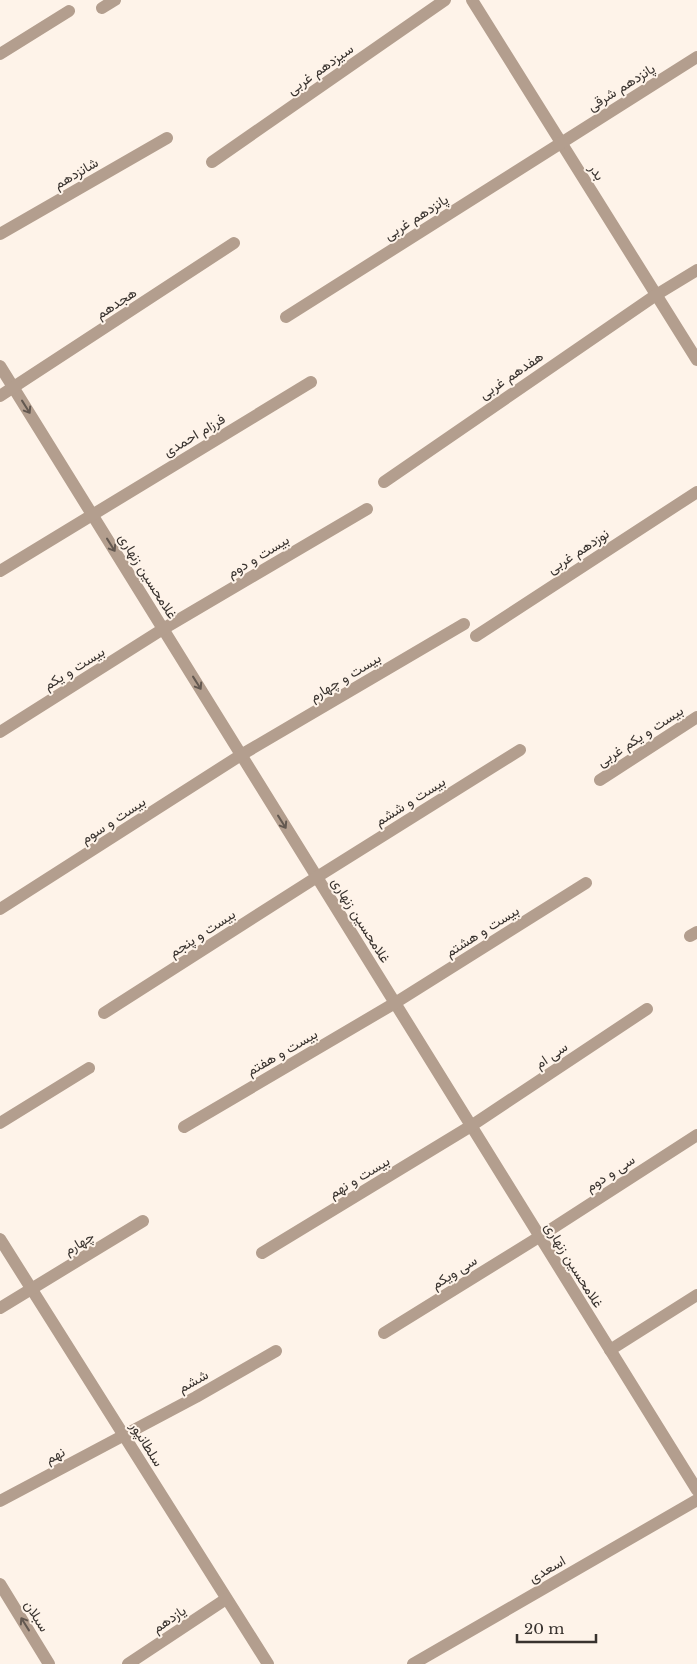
<svg xmlns="http://www.w3.org/2000/svg" width="697" height="1664" font-family="'Libre Baskerville',Vazirmatn,serif">
	<style>
		.lines { fill: none; stroke-linecap: round; stroke-linejoin: round }
		.minor { stroke: #b39e8e; stroke-width: 12 }
		.oneway { stroke: #635850 }
		.labels { text-anchor: middle; dominant-baseline: central; stroke-width: 4; stroke-linejoin: round; paint-order: stroke }
		.street-label { font-size: 14px; fill: #38322e; stroke: #fef3e9 }
	</style>
	<rect width="100%" height="100%" fill="#fef3e9"/>
	<g class="lines">
		<g class="minor">
			<polyline points="472,0 697,360"/>
			<polyline points="102,8 115,0"/>
			<polyline points="0,54 69,11"/>
			<polyline points="212,162 445,0"/>
			<polyline points="0,234 167,138"/>
			<polyline points="286,317 697,57"/>
			<polyline points="0,366 697,1490"/>
			<polyline points="0,396 234,243"/>
			<polyline points="384,482 656,295 697,270"/>
			<polyline points="0,571 311,382"/>
			<polyline points="476,636 697,492"/>
			<polyline points="0,732 163,629 367,509"/>
			<polyline points="600,780 697,717"/>
			<polyline points="0,909 241,755 464,624"/>
			<polyline points="690,936 697,932"/>
			<polyline points="104,1013 317,877 520,750"/>
			<polyline points="0,1123 89,1068"/>
			<polyline points="184,1127 395,1003 586,883"/>
			<polyline points="0,1239 268,1664"/>
			<polyline points="262,1253 471,1126 647,1009"/>
			<polyline points="0,1308 143,1221"/>
			<polyline points="384,1333 539,1237 697,1135"/>
			<polyline points="610,1350 697,1295"/>
			<polyline points="0,1501 196,1397 276,1351"/>
			<polyline points="0,1584 49,1664"/>
			<polyline points="128,1664 226,1599"/>
			<polyline points="413,1664 697,1500"/>
		</g>
	</g>
	<defs><path id="oneway-shaft" d="M-6 0H5M1.5-3L5.5 0L1.5 3" fill="none" stroke-width="1.6" stroke-linecap="round" stroke-linejoin="round" transform="scale(1.25)"/></defs>
	<g class="oneway">
		<use href="#oneway-shaft" transform="translate(26 407) rotate(58)"/>
		<use href="#oneway-shaft" transform="translate(111 545) rotate(58)"/>
		<use href="#oneway-shaft" transform="translate(197 683) rotate(58)"/>
		<use href="#oneway-shaft" transform="translate(282 822) rotate(58)"/>
		<use href="#oneway-shaft" transform="translate(25 1624) rotate(-122)"/>
	</g>
	<g class="labels">
		<g class="street-label">
			<text transform="translate(320 69) rotate(-35)">سیزدهم غربی</text>
			<text transform="translate(621 87) rotate(-32)">پانزدهم شرقی</text>
			<text transform="translate(597 172) rotate(58)">بدر</text>
			<text transform="translate(76 173) rotate(-30)">شانزدهم</text>
			<text transform="translate(416 217) rotate(-32)">پانزدهم غربی</text>
			<text transform="translate(116 303) rotate(-33)">هجدهم</text>
			<text transform="translate(511 375) rotate(-34)">هفدهم غربی</text>
			<text transform="translate(194 435) rotate(-31)">فرزام احمدی</text>
			<text transform="translate(578 551) rotate(-33)">نوزدهم غربی</text>
			<text transform="translate(258 556) rotate(-31)">بیست و دوم</text>
			<text transform="translate(148 576) rotate(58)">غلامحسین زنهاری</text>
			<text transform="translate(74 668) rotate(-32)">بیست و یکم</text>
			<text transform="translate(345 677) rotate(-31)">بیست و چهارم</text>
			<text transform="translate(640 736) rotate(-33)">بیست و یکم غربی</text>
			<text transform="translate(410 801) rotate(-32)">بیست و ششم</text>
			<text transform="translate(113 820) rotate(-33)">بیست و سوم</text>
			<text transform="translate(361 920) rotate(58)">غلامحسین زنهاری</text>
			<text transform="translate(482 931) rotate(-32)">بیست و هشتم</text>
			<text transform="translate(202 933) rotate(-33)">بیست و پنجم</text>
			<text transform="translate(282 1052) rotate(-30)">بیست و هفتم</text>
			<text transform="translate(551 1055) rotate(-34)">سی ام</text>
			<text transform="translate(610 1173) rotate(-33)">سی و دوم</text>
			<text transform="translate(359 1177) rotate(-31)">بیست و نهم</text>
			<text transform="translate(79 1243) rotate(-31)">چهارم</text>
			<text transform="translate(574 1265) rotate(58)">غلامحسین زنهاری</text>
			<text transform="translate(454 1272) rotate(-32)">سی ویکم</text>
			<text transform="translate(193 1381) rotate(-29)">ششم</text>
			<text transform="translate(147 1444) rotate(58)">سلطانپور</text>
			<text transform="translate(55 1455) rotate(-27)">نهم</text>
			<text transform="translate(547 1569) rotate(-30)">اسعدی</text>
			<text transform="translate(37 1616) rotate(58)">سبلان</text>
			<text transform="translate(169 1619) rotate(-34)">یازدهم</text>
		</g>
	</g>
	<path d="M517 1634v8h79v-8" fill="none" stroke="#38322e" stroke-width="2.5"/>
	<text x="524" y="1634" font-size="15" fill="#38322e" stroke="#fef3e9" stroke-width="4" paint-order="stroke">20 m</text>
</svg>
